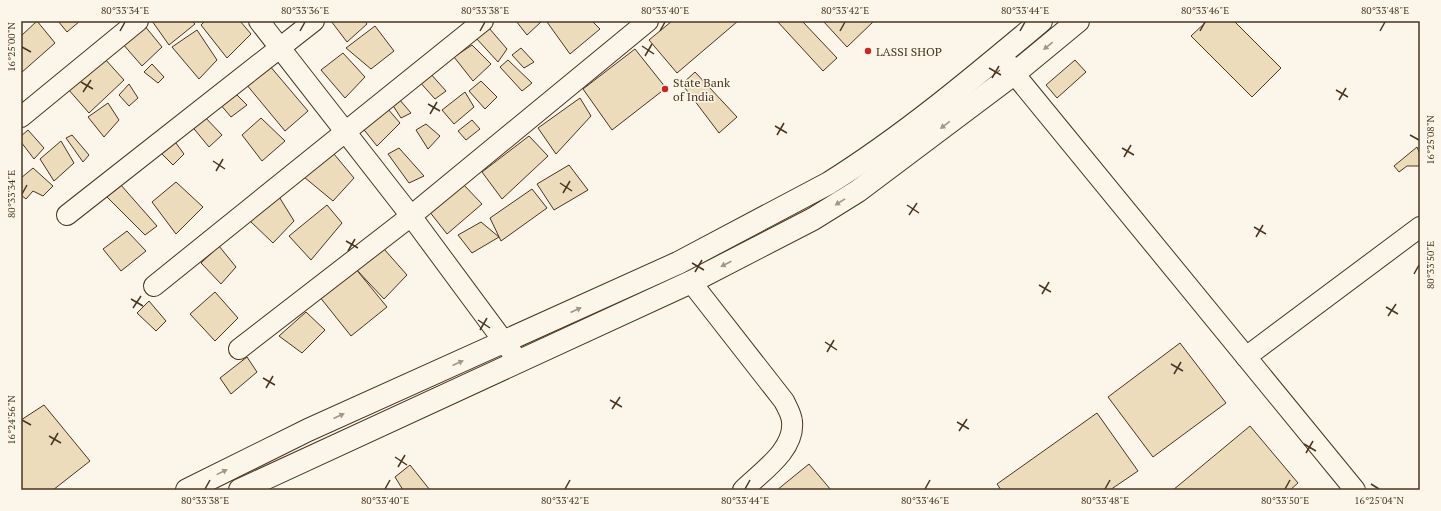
<svg xmlns="http://www.w3.org/2000/svg" width="1441" height="511" font-family="'PT Serif',serif">
	<style>
		.building { fill: #ecdcbc; stroke: #4a3520 }
		.lines { fill: none; stroke-linecap: round; stroke-linejoin: round }
		.minor-casing { stroke: #4a3520; stroke-width: 22 }
		.major-casing { stroke: #4a3520; stroke-width: 24 }
		.minor { stroke: #fbf6e9; stroke-width: 20 }
		.major { stroke: #fbf6e9; stroke-width: 22 }
		.oneway { fill: #a29684 }
		.ticks { fill: none; stroke: #4a3520; stroke-width: 1.5 }
		.poi-dot { fill: #c62828; stroke: #fbf6e9; stroke-width: 1.5 }
		.labels { text-anchor: middle; dominant-baseline: central; stroke-width: 3; stroke-linejoin: round; paint-order: stroke }
		.poi-label { font-size: 12px; fill: #4a3520; stroke: #fbf6e9; text-anchor: start }
		.neatline { fill: none; stroke: #4a3520; stroke-width: 1.5 }
		.ticks-label { font-size: 10px; text-anchor: middle; fill: #4a3520 }
	</style>
	<rect width="100%" height="100%" fill="#fbf6e9"/>
	<g class="building">
		<polygon points="37,21 55,43 21,73 21,36"/>
		<polygon points="58,21 80,21 67,32"/>
		<polygon points="152,21 192,21 195,24 169,45"/>
		<polygon points="205,21 240,21 251,34 227,58 201,25"/>
		<polygon points="331,21 365,21 367,24 347,42"/>
		<polygon points="516,21 542,21 527,35"/>
		<polygon points="549,21 592,21 600,29 570,54 547,22"/>
		<polygon points="672,21 738,21 677,73 649,40"/>
		<polygon points="777,21 802,21 837,58 823,71"/>
		<polygon points="823,21 874,21 847,47"/>
		<polygon points="1207,21 1234,21 1281,68 1252,97 1191,36"/>
		<polygon points="144,25 162,47 142,66 122,43"/>
		<polygon points="375,26 394,51 371,69 346,48"/>
		<polygon points="489,28 507,49 498,62 476,38"/>
		<polygon points="197,30 217,60 199,79 172,47"/>
		<polygon points="472,45 491,64 473,81 454,57"/>
		<polygon points="521,48 534,62 524,68 512,55"/>
		<polygon points="635,49 666,88 612,130 583,89"/>
		<polygon points="343,53 365,77 345,98 321,70"/>
		<polygon points="104,58 124,80 89,113 68,89"/>
		<polygon points="508,60 532,83 522,91 500,67"/>
		<polygon points="1075,60 1086,72 1057,98 1046,85"/>
		<polygon points="152,64 164,77 158,83 144,72"/>
		<polygon points="269,65 308,111 285,131 246,84"/>
		<polygon points="429,72 446,91 435,99 418,80"/>
		<polygon points="695,72 737,117 719,133 682,84"/>
		<polygon points="481,81 497,97 485,109 469,91"/>
		<polygon points="129,84 138,98 129,106 119,95"/>
		<polygon points="465,92 474,107 454,124 442,110"/>
		<polygon points="235,93 247,105 231,117 220,104"/>
		<polygon points="580,98 591,116 556,154 538,128"/>
		<polygon points="399,99 411,113 401,118 392,104"/>
		<polygon points="108,103 119,120 104,137 88,117"/>
		<polygon points="387,108 400,123 377,146 361,126"/>
		<polygon points="203,115 222,135 209,147 190,124"/>
		<polygon points="261,118 285,141 262,161 242,135"/>
		<polygon points="472,120 480,129 466,140 458,131"/>
		<polygon points="426,124 440,136 428,149 416,130"/>
		<polygon points="28,130 44,148 34,159 21,142 21,136"/>
		<polygon points="72,135 89,155 83,162 66,138"/>
		<polygon points="529,136 548,156 502,199 482,172"/>
		<polygon points="173,139 184,154 173,165 160,152"/>
		<polygon points="61,141 74,163 54,181 40,159"/>
		<polygon points="1417,147 1420,154 1420,166 1407,166 1399,172 1394,166"/>
		<polygon points="399,148 424,176 409,183 388,154"/>
		<polygon points="334,154 354,178 333,201 304,177"/>
		<polygon points="569,165 588,190 554,210 537,184"/>
		<polygon points="33,168 53,186 43,196 33,191 26,199 21,195 21,178"/>
		<polygon points="176,182 203,207 176,234 152,202"/>
		<polygon points="120,184 157,226 145,235 107,197"/>
		<polygon points="463,184 482,204 447,234 429,211"/>
		<polygon points="532,189 547,208 501,241 490,218"/>
		<polygon points="278,195 294,221 273,243 250,221"/>
		<polygon points="327,205 342,223 311,260 289,236"/>
		<polygon points="481,222 499,237 472,253 458,235"/>
		<polygon points="127,231 146,251 121,271 103,249"/>
		<polygon points="219,246 236,267 221,284 201,263"/>
		<polygon points="384,249 407,275 384,299 355,268"/>
		<polygon points="355,268 387,307 351,336 319,296"/>
		<polygon points="215,292 238,318 215,341 190,314"/>
		<polygon points="149,301 166,321 156,331 137,313"/>
		<polygon points="306,312 325,330 302,353 279,336"/>
		<polygon points="1180,343 1226,403 1153,457 1108,397"/>
		<polygon points="247,357 257,372 231,394 220,378"/>
		<polygon points="44,405 90,461 53,490 21,490 21,420"/>
		<polygon points="1097,413 1138,471 1110,490 1001,490 997,484"/>
		<polygon points="1250,426 1298,483 1290,490 1173,490"/>
		<polygon points="809,464 831,490 777,490"/>
		<polygon points="410,465 430,490 403,490 395,477"/>
	</g>
	<g class="lines">
		<g class="minor-casing">
			<g id="minor">
				<polyline points="259,21 411,216 519,362"/>
				<polyline points="1001,54 1021,82 1355,490"/>
				<polyline points="21,117 138,21"/>
				<polyline points="67,215 314,21"/>
				<path d="M691,282L784,401C787,407 792,415 792,422C795,450 761,472 743,490"/>
				<polyline points="154,286 483,21"/>
				<polyline points="239,349 411,216 648,21"/>
				<polyline points="1246,357 1420,227"/>
			</g>
		</g>
		<g class="major-casing">
			<g id="major">
				<path d="M187,490L308,430L678,263L829,183C904,136 973,78 1041,21"/>
				<polyline points="240,490 691,282 813,219 858,191 1015,73 1078,21"/>
			</g>
		</g>
		<use href="#minor" class="minor"/>
		<use href="#major" class="major"/>
	</g>
	<defs><path id="oneway-solid" d="M-6-.8H1V-3.2L6.5 0L1 3.2V.8H-6Z"/></defs>
	<g class="oneway">
		<use href="#oneway-solid" transform="translate(1048 46) rotate(141)"/>
		<use href="#oneway-solid" transform="translate(945 125) rotate(143)"/>
		<use href="#oneway-solid" transform="translate(840 202) rotate(148)"/>
		<use href="#oneway-solid" transform="translate(726 264) rotate(153)"/>
		<use href="#oneway-solid" transform="translate(576 310) rotate(-25)"/>
		<use href="#oneway-solid" transform="translate(458 363) rotate(-24)"/>
		<use href="#oneway-solid" transform="translate(339 416) rotate(-24)"/>
		<use href="#oneway-solid" transform="translate(222 472) rotate(-26)"/>
	</g>
	<path class="ticks" d="M120,31L125,22M300,31L305,22M480,31L485,22M660,31L665,22M840,31L845,22M1020,31L1025,22M1200,31L1205,22M1380,31L1385,22M642,46L654,54M22,47L31,52M645,56L652,44M989,68L1001,75M992,78L999,66M81,82L93,89M1336,90L1348,97M83,92L91,80M1339,100L1346,88M428,104L440,111M430,114L437,102M775,126L787,133M777,135L784,123M1410,135L1419,140M1122,148L1134,155M1124,157L1131,145M213,161L225,169M216,171L223,159M560,183L572,191M563,193L570,181M22,194L27,185M907,205L919,213M909,215L917,203M1254,227L1266,234M1256,237L1263,225M346,241L358,248M348,251L355,239M692,263L704,270M695,272L702,260M1414,274L1419,265M1039,285L1051,292M1042,294L1049,282M131,299L143,306M1386,307L1398,314M133,308L141,296M1388,316L1396,304M478,320L490,328M480,330L487,318M825,342L837,350M827,352L834,340M1171,364L1183,371M1174,374L1181,362M263,378L275,385M266,388L273,376M610,400L622,407M612,409L620,397M22,420L31,425M957,422L969,429M959,431L967,419M49,436L61,443M1304,444L1316,451M51,445L58,433M1306,453L1313,441M395,457L407,465M398,467L405,455M1371,484L1379,489M205,489L210,480M385,489L390,480M565,489L570,480M745,489L750,480M925,489L930,480M1105,489L1110,480M1285,489L1290,480"/>
	<g class="poi-dot">
		<circle cx="868" cy="51" r="4"/>
		<circle cx="665" cy="89" r="4"/>
	</g>
	<g class="labels">
		<g class="poi-label">
			<text x="876" y="51">LASSI SHOP</text>
			<text x="673" y="82">State Bank<tspan x="673" dy="14">of India</tspan></text>
		</g>
	</g>
	<rect width="1441" height="511" fill="none" stroke="#fbf6e9" stroke-width="44"/>
	<rect x="22" y="22" width="1397" height="467" class="neatline"/>
	<g class="ticks-label">
		<text x="125" y="14">80°33'34"E</text>
		<text x="305" y="14">80°33'36"E</text>
		<text x="485" y="14">80°33'38"E</text>
		<text x="665" y="14">80°33'40"E</text>
		<text x="845" y="14">80°33'42"E</text>
		<text x="1025" y="14">80°33'44"E</text>
		<text x="1205" y="14">80°33'46"E</text>
		<text x="1385" y="14">80°33'48"E</text>
		<text transform="translate(11 47) rotate(-90)" y="4">16°25'00"N</text>
		<text transform="translate(1430 140) rotate(-90)" y="4">16°25'08"N</text>
		<text transform="translate(11 194) rotate(-90)" y="4">80°33'34"E</text>
		<text transform="translate(1430 265) rotate(-90)" y="4">80°33'50"E</text>
		<text transform="translate(11 420) rotate(-90)" y="4">16°24'56"N</text>
		<text x="205" y="504">80°33'38"E</text>
		<text x="385" y="504">80°33'40"E</text>
		<text x="565" y="504">80°33'42"E</text>
		<text x="745" y="504">80°33'44"E</text>
		<text x="925" y="504">80°33'46"E</text>
		<text x="1105" y="504">80°33'48"E</text>
		<text x="1285" y="504">80°33'50"E</text>
		<text x="1379" y="504">16°25'04"N</text>
	</g>
</svg>
